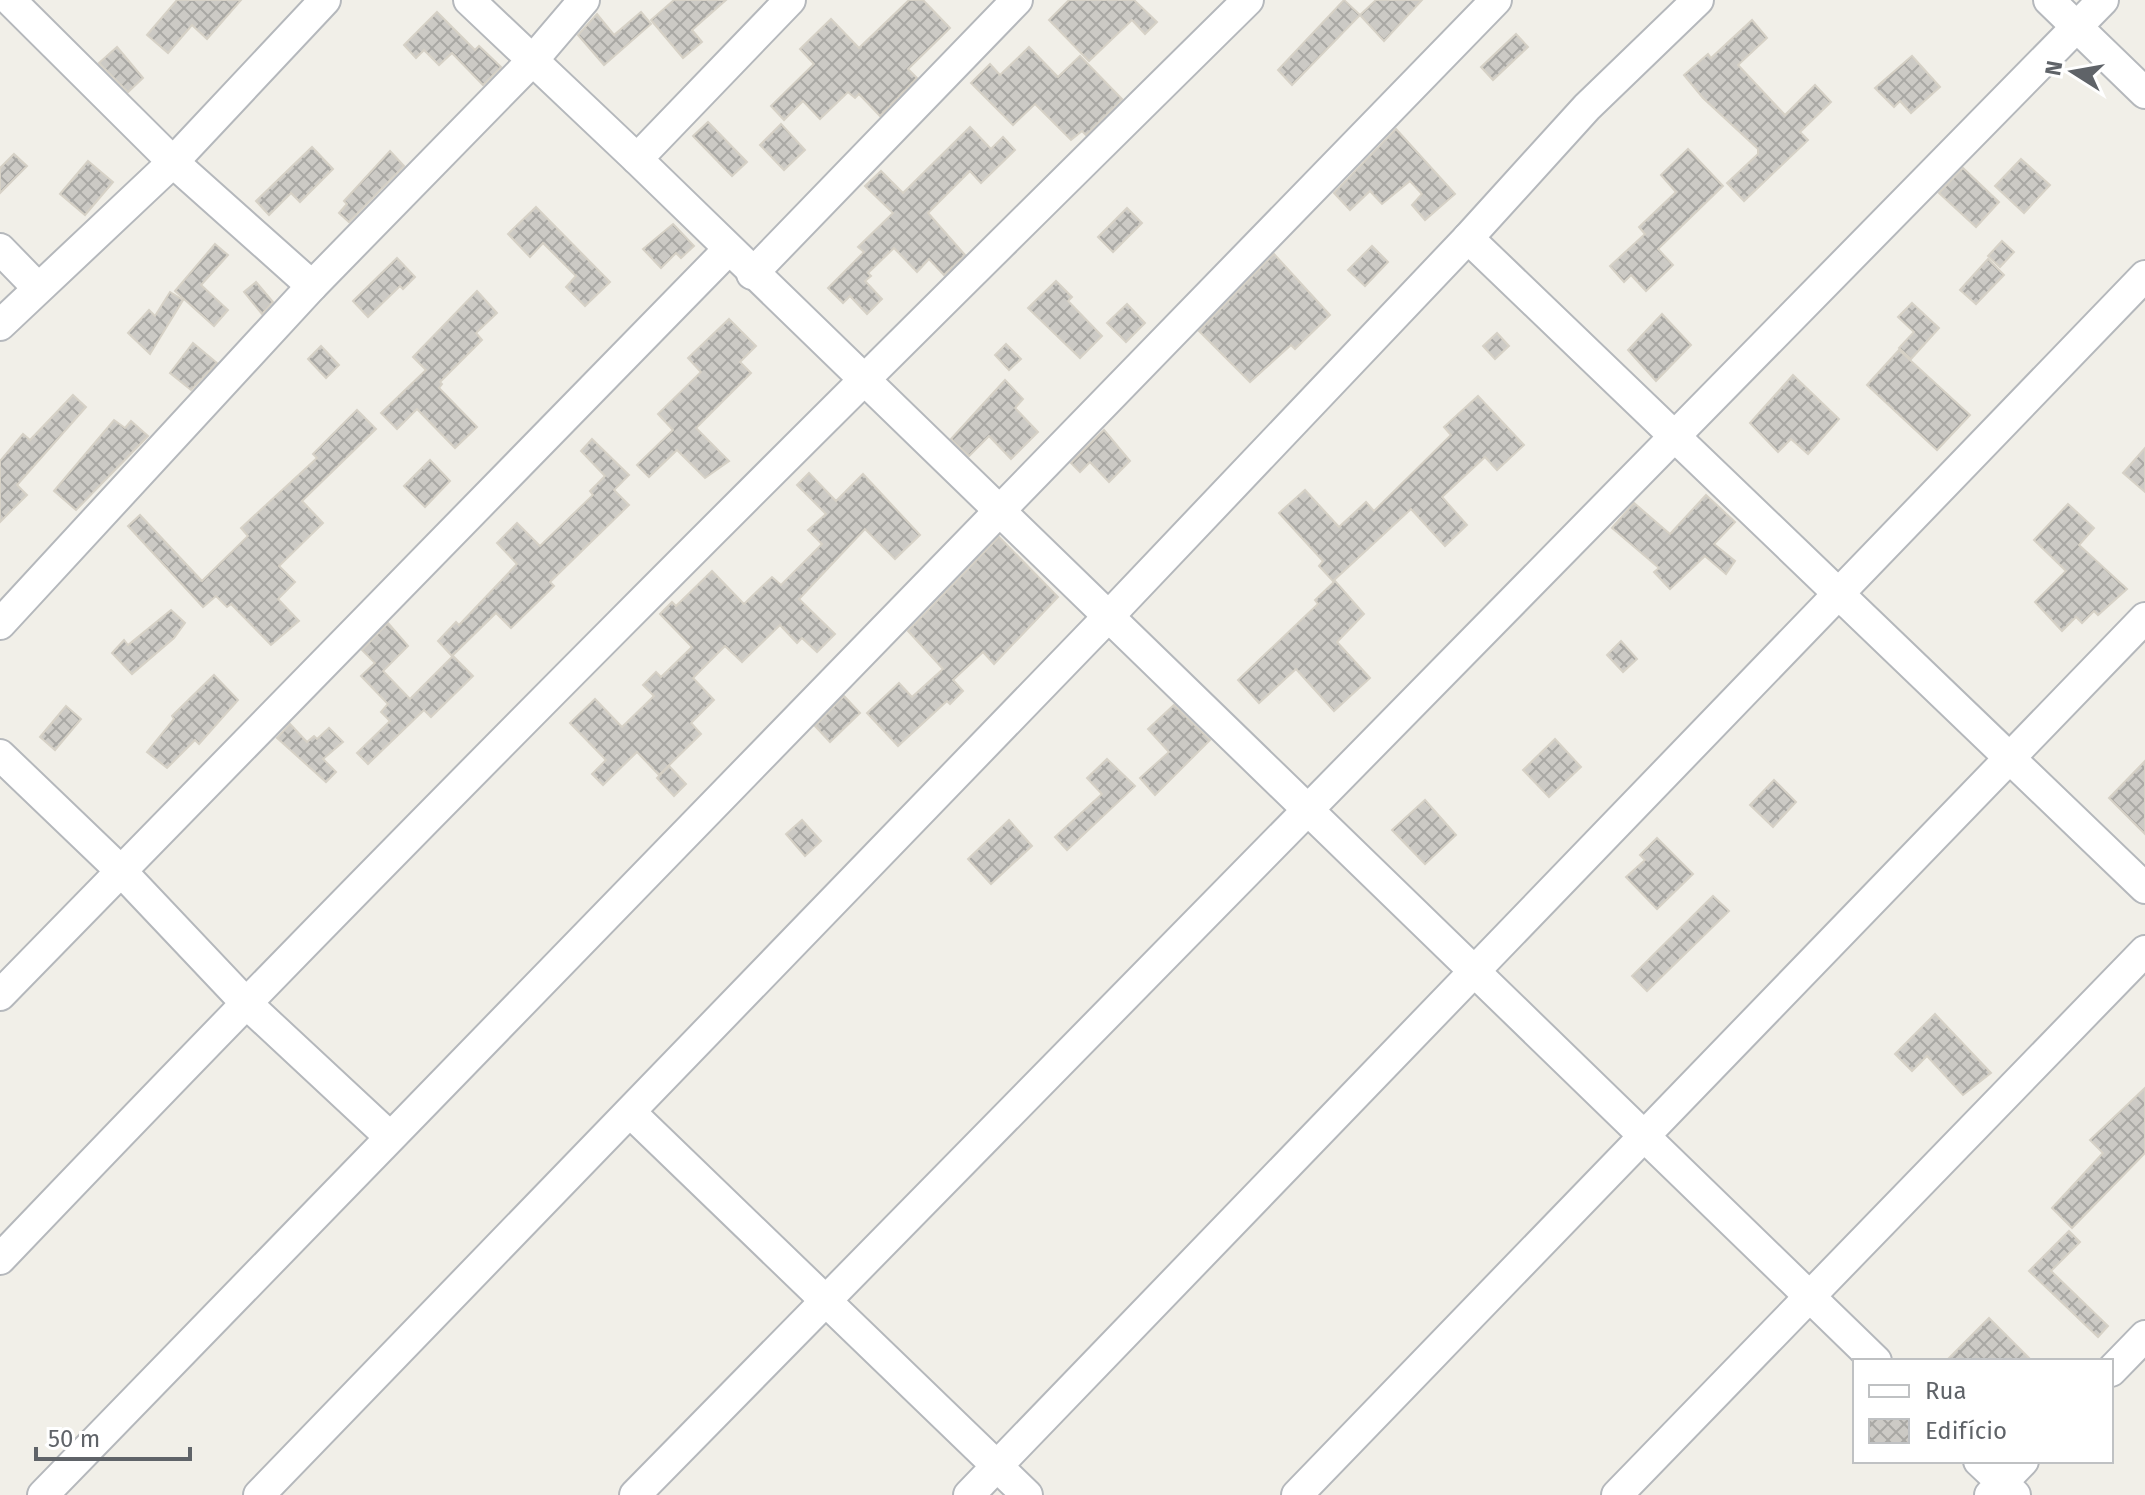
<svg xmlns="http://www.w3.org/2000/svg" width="2145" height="1495" font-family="'Fira Sans',sans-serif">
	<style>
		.building { fill: url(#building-cross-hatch); stroke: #d6d1c6; stroke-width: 2 }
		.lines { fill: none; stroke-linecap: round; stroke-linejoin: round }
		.minor-casing { stroke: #b5b8bc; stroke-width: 34 }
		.minor { stroke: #fff; stroke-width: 30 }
	</style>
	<defs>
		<pattern id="building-cross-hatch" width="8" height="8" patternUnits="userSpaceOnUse" patternTransform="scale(2)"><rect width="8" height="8" fill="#cccac5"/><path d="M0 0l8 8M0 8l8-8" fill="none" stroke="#a9a8a4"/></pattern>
	</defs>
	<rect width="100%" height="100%" fill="#f1efe8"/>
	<g class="building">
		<polygon points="177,0 241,0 207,39 192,25 168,53 147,35"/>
		<polygon points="674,0 726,0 692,30 702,42 683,58 651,20"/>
		<polygon points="909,0 923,0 950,28 908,69 917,78 880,116 859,94 855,98 848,92 820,119 803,101 784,120 771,106 814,64 800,49 831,19 859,48"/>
		<polygon points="1069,0 1134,0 1157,22 1145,34 1132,20 1089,61 1049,20"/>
		<polygon points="1344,0 1360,15 1292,85 1278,70"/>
		<polygon points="1376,0 1422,0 1384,41 1360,15"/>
		<polygon points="437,12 475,50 479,46 501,67 483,85 452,53 439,65 424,50 416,58 404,45"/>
		<polygon points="641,12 651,24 604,65 578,35 597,14 614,35"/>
		<polygon points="1752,20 1767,38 1738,65 1785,115 1815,85 1831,102 1800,132 1808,140 1744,201 1727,183 1758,154 1758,149 1703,98 1684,75 1708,54 1711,58"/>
		<polygon points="1516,34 1528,47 1493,80 1481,67"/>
		<polygon points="117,47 143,78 128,92 99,63"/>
		<polygon points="1029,47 1058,77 1080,56 1122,99 1086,135 1082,131 1071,140 1035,104 1013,125 971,83 990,64 1000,75"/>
		<polygon points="1912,56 1940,87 1911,113 1900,101 1894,107 1875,88"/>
		<polygon points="708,122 747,162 732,176 693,136"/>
		<polygon points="781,124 805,150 784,170 760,145"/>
		<polygon points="970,127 991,149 1003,137 1015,150 981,183 970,171 928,213 965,255 944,275 929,259 917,272 894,248 868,273 871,276 865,281 882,299 867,314 850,296 843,303 828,288 864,252 858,247 893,213 865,186 881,171 903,193"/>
		<polygon points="1396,129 1455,194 1425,220 1412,205 1422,194 1410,181 1382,204 1370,191 1350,210 1334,193"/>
		<polygon points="312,147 333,169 300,202 291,193 269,215 256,201"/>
		<polygon points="1688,149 1723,186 1658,249 1673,265 1646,291 1631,275 1624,282 1610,266 1645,234 1639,227 1676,192 1661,175"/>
		<polygon points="390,151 404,166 349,222 339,213 347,204 344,201"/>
		<polygon points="14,154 27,166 0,193 0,168"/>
		<polygon points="2021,159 2050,185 2024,213 1995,186"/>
		<polygon points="88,161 113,182 85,215 60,194"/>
		<polygon points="1963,168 1999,202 1976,227 1939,193"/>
		<polygon points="536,207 610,282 585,306 566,287 576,276 543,243 530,257 508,234"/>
		<polygon points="1127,208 1142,223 1113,252 1098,237"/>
		<polygon points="673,224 694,246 681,258 676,253 661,268 643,249"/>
		<polygon points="2002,241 2014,252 2000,267 1988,256"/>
		<polygon points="215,244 228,255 201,285 228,310 214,326 175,291"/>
		<polygon points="1372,246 1388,262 1365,286 1348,270"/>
		<polygon points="1274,254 1330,315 1295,349 1291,345 1250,382 1199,331"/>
		<polygon points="397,258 415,277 403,289 400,286 368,317 353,301"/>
		<polygon points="1988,259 2004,275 1976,304 1960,290"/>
		<polygon points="1056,281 1072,297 1068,301 1102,336 1080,358 1028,308"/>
		<polygon points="256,282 273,302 262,314 244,292"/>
		<polygon points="477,291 497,313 476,333 482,340 440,382 442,384 439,388 477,427 455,448 417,409 397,429 381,413 426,370 413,357"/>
		<polygon points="170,292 183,300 150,354 128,333 149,310 155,316"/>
		<polygon points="1912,303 1939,328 1911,359 1899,348 1914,332 1898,317"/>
		<polygon points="1127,304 1145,323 1126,342 1107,323"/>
		<polygon points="1662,314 1691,345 1656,381 1628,350"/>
		<polygon points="729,319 756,346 740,362 751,373 696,428 729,461 705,478 677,450 649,477 637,465 673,430 658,414 701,372 688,358"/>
		<polygon points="1497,333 1509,346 1495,359 1483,346"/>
		<polygon points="193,343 217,363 191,390 170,373"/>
		<polygon points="1006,344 1021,359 1009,370 995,355"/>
		<polygon points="321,346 339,365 326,378 308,359"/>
		<polygon points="1899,350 1970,415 1937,450 1867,385"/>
		<polygon points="1793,375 1839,419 1808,454 1791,439 1778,452 1750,423"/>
		<polygon points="1005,380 1023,399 1015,408 1038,432 1011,459 989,436 969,456 951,439"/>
		<polygon points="73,395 86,407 17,485 27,495 0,522 0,461 23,434 30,440"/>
		<polygon points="1478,396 1524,445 1497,470 1485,457 1442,497 1467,525 1445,546 1411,509 1333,581 1319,566 1323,561 1279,513 1305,490 1339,527 1366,502 1374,511 1451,435 1444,427"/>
		<polygon points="357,410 376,429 302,501 323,523 279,566 295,582 278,599 299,621 271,645 231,604 227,607 216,596 203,607 128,526 140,515 202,581 248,536 241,528 317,458 313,454"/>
		<polygon points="114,420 125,428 131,421 148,436 76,510 54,491"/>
		<polygon points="1104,430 1130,461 1109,482 1090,462 1080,472 1071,463"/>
		<polygon points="592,439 629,475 614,490 629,505 550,582 554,586 511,628 496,613 452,656 438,641 456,622 459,625 517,564 497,543 517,523 540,546 593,495 590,491 605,476 581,451"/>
		<polygon points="2145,448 2145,492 2123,473"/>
		<polygon points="430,460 450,481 425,507 404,486"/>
		<polygon points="809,473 836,501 863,474 920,535 895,559 865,529 799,599 835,634 817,652 802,638 797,643 780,625 742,662 725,646 693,678 714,700 691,723 701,734 659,775 637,752 603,785 592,774 606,760 570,723 595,699 622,727 654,696 643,685 656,672 661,677 692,647 660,614 672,602 676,606 712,571 744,604 772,577 781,585 822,544 808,530 826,514 797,485"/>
		<polygon points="1706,495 1735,522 1714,544 1735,561 1726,574 1705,556 1670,589 1654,572 1659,568 1612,528 1634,503 1670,534"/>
		<polygon points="2068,504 2094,528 2079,545 2127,589 2098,615 2094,611 2082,623 2076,617 2062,631 2035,602 2066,571 2034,540"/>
		<polygon points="999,537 1058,597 994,664 983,652 953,680 963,691 950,704 947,701 898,746 867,713 899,683 912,697 943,669 908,631"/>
		<polygon points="1335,581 1364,614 1337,642 1370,678 1334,711 1296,669 1259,703 1238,680 1318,604 1315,600"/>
		<polygon points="171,610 185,623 174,638 132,674 112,653 124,640 128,645"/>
		<polygon points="388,623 408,646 383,671 410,699 453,656 473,676 431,717 424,710 368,764 357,753 390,721 381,712 388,704 361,676 375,663 362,650"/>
		<polygon points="1621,641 1637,659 1623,672 1607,655"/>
		<polygon points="214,675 238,700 199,744 195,740 167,768 147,752 174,719 172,716"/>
		<polygon points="844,696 860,713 830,742 815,726"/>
		<polygon points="1174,705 1210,740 1155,795 1140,778 1169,752 1148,729"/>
		<polygon points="66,706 81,719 55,750 40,737"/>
		<polygon points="290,724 307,742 314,736 317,739 329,728 343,742 323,759 336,772 326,782 277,738"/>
		<polygon points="1555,739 1581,767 1549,797 1523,770"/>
		<polygon points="1107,759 1135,786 1067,850 1055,837 1102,794 1087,778"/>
		<polygon points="2145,761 2145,834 2109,798"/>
		<polygon points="669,766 686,784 674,796 657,778"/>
		<polygon points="1774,780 1796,802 1773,827 1750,805"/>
		<polygon points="1425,800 1456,835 1425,864 1392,830"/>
		<polygon points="802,820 821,841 805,856 786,834"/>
		<polygon points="1009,820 1032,846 991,884 968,859"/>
		<polygon points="1657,838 1693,874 1657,909 1626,877 1645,860 1640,855"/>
		<polygon points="1713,896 1729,911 1647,991 1632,976"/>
		<polygon points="1935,1014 1991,1073 1963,1095 1927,1056 1912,1071 1895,1054"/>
		<polygon points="2145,1088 2145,1153 2072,1228 2052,1208 2103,1153 2090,1140"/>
		<polygon points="2069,1231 2080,1242 2051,1271 2108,1326 2098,1337 2029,1271"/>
		<polygon points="1989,1318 2032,1361 1946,1361"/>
	</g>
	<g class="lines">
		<g class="minor-casing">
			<g id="minor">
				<polyline points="10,0 173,162 312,286"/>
				<polyline points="469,0 637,159 1876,1361"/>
				<polyline points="2049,0 2145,93"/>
				<polyline points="637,159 790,0"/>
				<polyline points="1468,238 2145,888"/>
				<polyline points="0,249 37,287"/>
				<polyline points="752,274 1017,0"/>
				<polyline points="0,325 173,162 325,0"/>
				<polyline points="0,624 312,286 532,61 584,0"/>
				<polyline points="0,755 121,871 245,1002 390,1137"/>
				<polyline points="0,995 728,250"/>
				<polyline points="630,1112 1027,1495"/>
				<path d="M0,1259C408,831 827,415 1248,0"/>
				<polyline points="2111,1371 2145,1336"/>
				<polyline points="1979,1461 2015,1495"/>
				<polyline points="43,1495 1496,0"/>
				<polyline points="259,1495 1107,618 1468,238 1587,107 1698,0"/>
				<polyline points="635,1495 2103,0"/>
				<polyline points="969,1495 2145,276"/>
				<polyline points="1297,1495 2145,618"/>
				<polyline points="1617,1495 2145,951"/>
				<polyline points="1990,1495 2023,1461"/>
			</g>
		</g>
		<use href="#minor" class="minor"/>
	</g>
	<rect x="1853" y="1359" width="260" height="104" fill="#ffffff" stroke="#bfc1c3" stroke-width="2"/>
	<rect x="1869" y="1385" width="40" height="12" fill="#ffffff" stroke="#bfc1c3" stroke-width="2"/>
	<text x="1925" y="1399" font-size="24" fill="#5f6368">Rua</text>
	<rect x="1869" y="1419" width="40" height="24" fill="url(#building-cross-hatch)" stroke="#bfc1c3" stroke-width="2"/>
	<text x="1925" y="1439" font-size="24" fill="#5f6368">Edifício</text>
	<g transform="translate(2073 72) rotate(281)" stroke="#ffffff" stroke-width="6" paint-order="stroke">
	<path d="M0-6L14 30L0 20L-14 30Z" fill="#5f6368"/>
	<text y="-12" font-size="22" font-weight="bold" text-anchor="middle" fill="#5f6368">N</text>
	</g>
	<path d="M36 1447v12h154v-12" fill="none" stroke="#5f6368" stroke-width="4"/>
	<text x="48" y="1447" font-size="24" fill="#5f6368" stroke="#ffffff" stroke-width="6" paint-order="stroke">50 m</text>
</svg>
